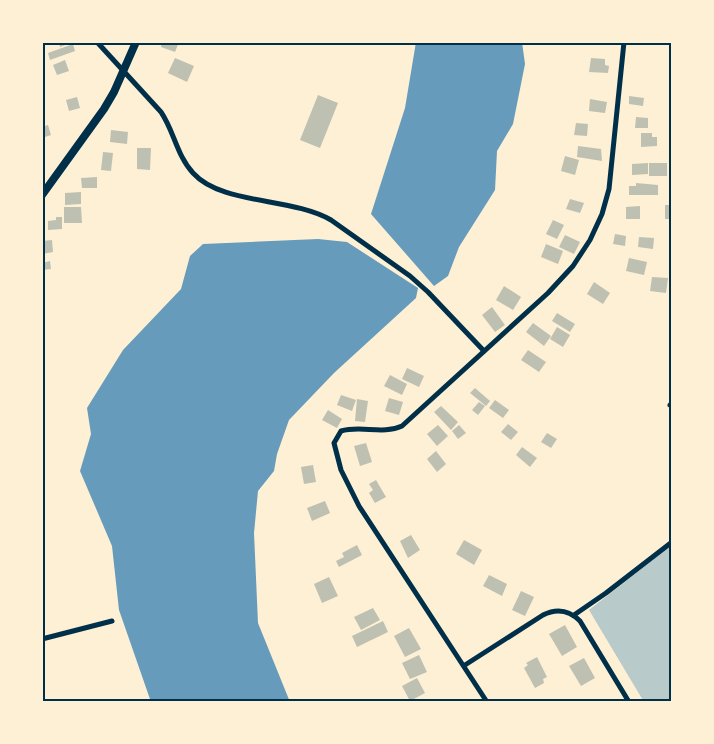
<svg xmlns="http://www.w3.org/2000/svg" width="714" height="744" font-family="'Nunito Sans',sans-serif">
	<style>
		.green { fill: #b9caca }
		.water { fill: #669bbc }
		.building { fill: #bec0b2 }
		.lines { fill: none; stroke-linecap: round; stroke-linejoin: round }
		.minor { stroke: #003049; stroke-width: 5 }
		.secondary { stroke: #003049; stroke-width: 8 }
		.neatline { fill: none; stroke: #003049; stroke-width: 2 }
	</style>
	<rect width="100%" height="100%" fill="#fdf0d5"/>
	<polygon class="green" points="672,545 672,702 644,702 589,610"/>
	<g class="water">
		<polygon points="416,42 522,42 525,64 513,124 497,151 495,190 459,247 448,276 434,286 371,214 405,108"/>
		<polygon points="318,239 347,242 418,288 416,298 334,373 289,420 277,454 274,471 258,491 254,533 258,623 290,702 151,702 119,610 112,546 80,471 91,434 87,408 123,350 181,289 190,256 203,244"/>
	</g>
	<g class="building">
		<polygon points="59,42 73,42 60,47"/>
		<polygon points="162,42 179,42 175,52 161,47"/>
		<polygon points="73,44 75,51 50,60 48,53"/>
		<polygon points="175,58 194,66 187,82 168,73"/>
		<polygon points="591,58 605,59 605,65 609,66 608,73 589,72"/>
		<polygon points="65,60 69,71 57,75 53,65"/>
		<polygon points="318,95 338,103 320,148 300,140"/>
		<polygon points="629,96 644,98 643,106 629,104"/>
		<polygon points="77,97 80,108 69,111 66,100"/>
		<polygon points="590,99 607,102 605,113 589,111"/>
		<polygon points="636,117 648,118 648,128 635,128"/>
		<polygon points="576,123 588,124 587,136 574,135"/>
		<polygon points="48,125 51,135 42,138 42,127"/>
		<polygon points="111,130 128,132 127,144 110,142"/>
		<polygon points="641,133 652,133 652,137 657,137 657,146 641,147"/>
		<polygon points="578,146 601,149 602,161 577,157"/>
		<polygon points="137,148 151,148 150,170 137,169"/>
		<polygon points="103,152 113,153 111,171 101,170"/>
		<polygon points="565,156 579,160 575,175 561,171"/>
		<polygon points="648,163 648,174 632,175 632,164"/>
		<rect x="649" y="163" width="18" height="13"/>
		<polygon points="97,177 97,188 82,188 81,178"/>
		<polygon points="636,183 658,185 658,195 629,195 629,186 636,186"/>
		<polygon points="81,192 81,204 65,205 65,193"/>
		<polygon points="570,199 584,203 580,213 566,209"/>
		<rect x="665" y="205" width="7" height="14"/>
		<polygon points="640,206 640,219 626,219 626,207"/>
		<polygon points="64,207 81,207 82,223 64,223"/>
		<polygon points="56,217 62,217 62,229 48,230 48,221 56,220"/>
		<polygon points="553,220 564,225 557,239 546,234"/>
		<polygon points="615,234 626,236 625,246 613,244"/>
		<polygon points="565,235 580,242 574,254 559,247"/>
		<polygon points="639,237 654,238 653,249 638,247"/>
		<polygon points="52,240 53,252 42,254 42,241"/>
		<polygon points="546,244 563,251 558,264 541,257"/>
		<polygon points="629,258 647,262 644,275 626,271"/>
		<polygon points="50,261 51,269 42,270 42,263"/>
		<polygon points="652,277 668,278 666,293 650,291"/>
		<polygon points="594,282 610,293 603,304 587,294"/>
		<polygon points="504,286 521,297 513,310 496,300"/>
		<polygon points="492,307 505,325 495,332 482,315"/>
		<polygon points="557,313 575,324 570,332 552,321"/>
		<polygon points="533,323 551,336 544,346 526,332"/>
		<polygon points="557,327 570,335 563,347 550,339"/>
		<polygon points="528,350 546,362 539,372 521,360"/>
		<polygon points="407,368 424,376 419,387 402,379"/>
		<polygon points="390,375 407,384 402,395 384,386"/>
		<polygon points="475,388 490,401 486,406 470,393"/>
		<polygon points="341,395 356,400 352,411 337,405"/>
		<polygon points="389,398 403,402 399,415 385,411"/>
		<polygon points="357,399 368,401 365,422 355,421"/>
		<polygon points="495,400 509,410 503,418 489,408"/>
		<polygon points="479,402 485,406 478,415 472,410"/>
		<polygon points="441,406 458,422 451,430 434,412"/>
		<polygon points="328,410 342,419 337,428 322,420"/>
		<polygon points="508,424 518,432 511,440 501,432"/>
		<polygon points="438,425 448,436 437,446 427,434"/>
		<polygon points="459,425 466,433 458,439 452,431"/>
		<polygon points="547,433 557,439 551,448 541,442"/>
		<polygon points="366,443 372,462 360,466 354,446"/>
		<polygon points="522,447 537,458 530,467 516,455"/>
		<polygon points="436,451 446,464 437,472 427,459"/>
		<polygon points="313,465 316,482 304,484 301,467"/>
		<polygon points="376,480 386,497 375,503 369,493 373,490 369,484"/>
		<polygon points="325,501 330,513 312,521 307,508"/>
		<polygon points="411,535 420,550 408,558 400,541"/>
		<polygon points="464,540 482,550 474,565 456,554"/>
		<polygon points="357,545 362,555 339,567 336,561 344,557 342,553"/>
		<polygon points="489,575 507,584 502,596 483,586"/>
		<polygon points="329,577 338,596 322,603 314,584"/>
		<polygon points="521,591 534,597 525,616 512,610"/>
		<polygon points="373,608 380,620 361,630 354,617"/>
		<polygon points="383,621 388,632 357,647 352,636"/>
		<polygon points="565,625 577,647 562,656 549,634"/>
		<polygon points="409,628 421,649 405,657 394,636"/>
		<polygon points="419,655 427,672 410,679 402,663"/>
		<polygon points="537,657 547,677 543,679 544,683 535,688 524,668 528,665 526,663"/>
		<polygon points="584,658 595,678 581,686 569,666"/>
		<polygon points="417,678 425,693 410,701 402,686"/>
	</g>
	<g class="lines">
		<g class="minor">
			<path d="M97,42L161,112C174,131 177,156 193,173C222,205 291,197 331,220L410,276L428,292L484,351"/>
			<polyline points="670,405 672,406"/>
			<polyline points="574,615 606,593 672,542"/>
			<polyline points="42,639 112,621"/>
			<path d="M465,665L543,615C557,608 569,610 580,621L629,702"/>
			<path d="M487,702L359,506L341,470L334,443L341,431C361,425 383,435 402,426L548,293L573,266L590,240L602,214L609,189L624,42"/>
		</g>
		<polyline class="secondary" points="42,195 104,109 114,92 136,42"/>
	</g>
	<rect width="714" height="744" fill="none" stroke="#fdf0d5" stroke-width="87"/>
	<rect x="44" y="44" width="626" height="656" class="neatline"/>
</svg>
